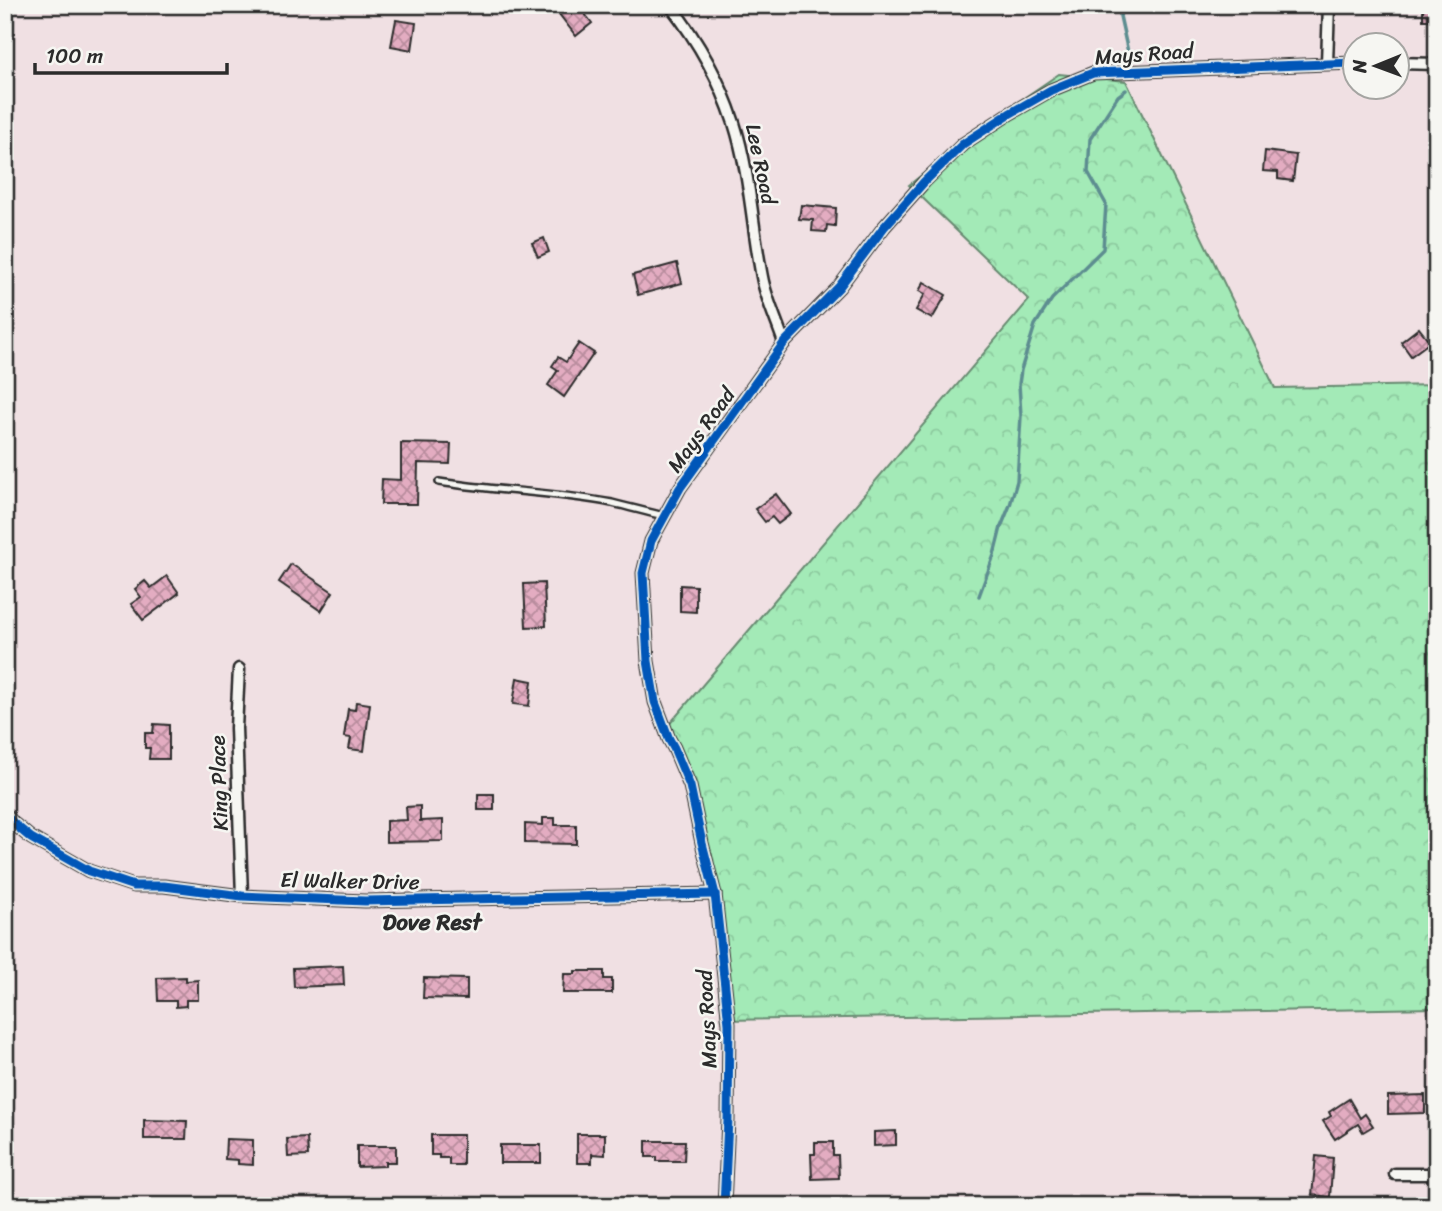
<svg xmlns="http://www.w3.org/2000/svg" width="1442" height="1211" font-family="Sriracha,sans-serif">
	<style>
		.forest { fill: url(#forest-crowns); stroke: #678a71; stroke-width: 2 }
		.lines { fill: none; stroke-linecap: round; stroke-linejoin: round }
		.stream { stroke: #5d8d90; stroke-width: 3.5 }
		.building { fill: url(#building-cross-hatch); stroke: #2b2b2b; stroke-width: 2 }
		.lane-casing { stroke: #2b2b2b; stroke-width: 10 }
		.street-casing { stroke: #2b2b2b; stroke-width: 15 }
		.lane { stroke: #f6f6f2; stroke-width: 5 }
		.street { stroke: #f6f6f2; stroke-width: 10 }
		.cycleway-casing { stroke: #f6f6f2; stroke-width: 13 }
		.cycleway { stroke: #0057b8; stroke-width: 9 }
		.labels { text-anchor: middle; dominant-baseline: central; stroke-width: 5; stroke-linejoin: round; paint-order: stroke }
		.street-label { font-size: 21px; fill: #2b2b2b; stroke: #f6f6f2 }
		.neighbourhood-label { font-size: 23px; font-weight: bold; fill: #2b2b2b; stroke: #f6f6f2 }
	</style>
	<defs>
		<pattern id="forest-crowns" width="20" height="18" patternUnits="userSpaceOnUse" patternTransform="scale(1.75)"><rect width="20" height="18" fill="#a3eab7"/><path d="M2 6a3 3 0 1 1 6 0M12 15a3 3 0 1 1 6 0" fill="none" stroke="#8cc99e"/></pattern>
		<pattern id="building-cross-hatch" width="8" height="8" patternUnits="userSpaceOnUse" patternTransform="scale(1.75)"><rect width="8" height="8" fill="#e3acc1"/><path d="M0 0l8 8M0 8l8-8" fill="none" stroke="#b88c9d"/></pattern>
	</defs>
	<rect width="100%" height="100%" fill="#f0e0e3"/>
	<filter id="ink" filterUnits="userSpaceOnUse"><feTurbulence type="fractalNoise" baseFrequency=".0143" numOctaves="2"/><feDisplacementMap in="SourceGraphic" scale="14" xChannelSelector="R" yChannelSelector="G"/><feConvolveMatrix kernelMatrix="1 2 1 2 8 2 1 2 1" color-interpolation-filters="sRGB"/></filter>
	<g filter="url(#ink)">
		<polygon class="forest" points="1059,74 1126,81 1275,388 1437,385 1437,1008 722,1020 712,911 702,827 667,727 1029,300 909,185 984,125"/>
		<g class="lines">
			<g class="stream">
				<polyline points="1123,5 1120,16 1130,61"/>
				<polyline points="979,596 994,555 1001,527 1010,505 1017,481 1021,416 1019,384 1021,370 1035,325 1052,299 1103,249 1106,204 1088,172 1090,139 1118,96 1126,90"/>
			</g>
		</g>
		<g class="building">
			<polygon points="552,5 578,5 592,23 576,36"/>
			<rect x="1423" y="5" width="14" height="15"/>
			<polygon points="396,20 416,23 412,50 391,46"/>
			<polygon points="1265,151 1296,155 1293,181 1278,179 1278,172 1263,171"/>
			<polygon points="801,205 836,208 835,226 827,225 826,232 812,231 813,220 799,219"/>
			<polygon points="544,238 549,252 538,257 532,243"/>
			<polygon points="677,263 682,283 638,295 633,275"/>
			<polygon points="924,282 946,295 932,319 916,310 925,294 919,291"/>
			<polygon points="1419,328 1430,342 1411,356 1401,342"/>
			<polygon points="579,343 594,353 564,397 548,385 558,370 552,366 558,357 566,362"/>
			<polygon points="401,443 451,444 450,464 418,463 417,504 381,504 382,479 401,480"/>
			<polygon points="776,494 791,514 778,524 772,517 765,522 755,509"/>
			<polygon points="291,564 333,592 321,611 279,582"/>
			<polygon points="167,576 179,593 143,620 131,604 141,597 135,589 145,581 151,588"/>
			<polygon points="544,583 546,626 526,627 524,584"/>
			<polygon points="680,585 696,586 696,612 680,611"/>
			<polygon points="517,678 532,681 529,706 513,704"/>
			<polygon points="356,702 370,704 364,751 349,749 351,738 344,737 348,709 355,710"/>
			<polygon points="154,724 169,725 169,759 149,759 150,748 145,748 145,733 153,733"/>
			<rect x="478" y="794" width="16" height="16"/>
			<polygon points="420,806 420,821 443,820 443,841 386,842 386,821 407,820 406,807"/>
			<polygon points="543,818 555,818 555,825 576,825 576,844 525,843 525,824 543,825"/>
			<polygon points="343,966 344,985 294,987 293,968"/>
			<polygon points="575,971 604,971 604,979 612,979 612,993 563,993 564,974 575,974"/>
			<polygon points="186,977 186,981 198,980 198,1000 186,1000 186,1006 176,1007 176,1001 158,1001 157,978"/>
			<polygon points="424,978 467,979 467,999 423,998"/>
			<polygon points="1425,1095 1425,1113 1388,1114 1388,1096"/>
			<polygon points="1349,1099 1360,1118 1365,1114 1373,1126 1363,1132 1358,1124 1335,1139 1323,1121 1331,1116 1329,1112"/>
			<polygon points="144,1120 187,1121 186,1139 144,1139"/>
			<polygon points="896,1131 896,1145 874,1146 874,1132"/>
			<polygon points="577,1134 605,1134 605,1155 592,1154 592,1163 577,1163"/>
			<polygon points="431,1135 463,1135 463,1165 449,1165 449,1158 439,1158 439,1155 431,1155"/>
			<polygon points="307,1138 308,1156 288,1157 287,1139"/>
			<polygon points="226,1139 253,1140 253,1165 238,1164 238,1160 225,1159"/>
			<polygon points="646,1141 685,1141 684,1161 657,1161 657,1157 646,1157"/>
			<polygon points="815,1142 833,1142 833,1155 838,1155 839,1178 812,1179 811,1154 815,1154"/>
			<rect x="500" y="1145" width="41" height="18"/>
			<polygon points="357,1146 396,1146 396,1162 385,1162 385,1166 357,1167"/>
			<polygon points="1316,1156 1333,1158 1330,1197 1312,1195"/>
		</g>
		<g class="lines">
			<g class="lane-casing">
				<path id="lane" d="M439,482C496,491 555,492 612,503C629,507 647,512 664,516"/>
			</g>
			<g class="street-casing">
				<g id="street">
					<path d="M670,5C698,41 720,80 734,123C750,173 752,226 762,277C766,299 777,321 784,343"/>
					<polyline points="1327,63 1329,5"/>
					<polyline points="1396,63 1437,64"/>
					<polyline points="239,669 236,728 242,896"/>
					<polyline points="5,814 13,823 31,838 89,871 134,886 164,886 242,896 365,901 715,894"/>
					<polyline points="1395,1174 1437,1174"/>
					<polyline points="471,1206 582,1206"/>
					<polyline points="724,1206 728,1120 729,1024 715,894 702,843 690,786 674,748 669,739 655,702 648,661 643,573 651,541 680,488 784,343 839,287 884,227 924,182 963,144 1009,114 1051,90 1093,73 1354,63"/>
				</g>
			</g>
			<use href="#lane" class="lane"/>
			<use href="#street" class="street"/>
			<g class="cycleway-casing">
				<g id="cycleway">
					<polyline points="5,814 13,823 31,838 89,871 134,886 164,886 242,896 365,901 715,894"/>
					<polyline points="724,1206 728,1120 729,1024 715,894 702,843 690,786 674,748 669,739 655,702 648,661 643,573 651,541 680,488 784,343 839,287 884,227 924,182 963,144 1009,114 1051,90 1093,73 1354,63"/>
				</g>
			</g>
			<use href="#cycleway" class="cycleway"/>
		</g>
	</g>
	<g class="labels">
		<g class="street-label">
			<text transform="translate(1144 54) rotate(-4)">Mays Road</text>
			<text transform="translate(761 164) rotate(78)">Lee Road</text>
			<text transform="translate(701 430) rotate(-54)">Mays Road</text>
			<text transform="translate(219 783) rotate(-92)">King Place</text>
			<text transform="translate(350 881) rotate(1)">El Walker Drive</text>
			<text transform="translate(707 1019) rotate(-93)">Mays Road</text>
		</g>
		<g class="neighbourhood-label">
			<text x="432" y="922">Dove Rest</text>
		</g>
	</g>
	<rect width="1442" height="1211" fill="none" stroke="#f6f6f2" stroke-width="28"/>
	<rect x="14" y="14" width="1414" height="1183" fill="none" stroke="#2b2b2b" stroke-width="2.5" filter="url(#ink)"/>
	<g transform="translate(1376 66) rotate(269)"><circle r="33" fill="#f6f6f2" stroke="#a5a5a2" stroke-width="2"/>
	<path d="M0-5L12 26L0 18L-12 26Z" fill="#2b2b2b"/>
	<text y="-10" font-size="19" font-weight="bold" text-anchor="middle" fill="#2b2b2b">N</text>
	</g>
	<path d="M35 63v10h192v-10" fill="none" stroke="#2b2b2b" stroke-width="3.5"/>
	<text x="46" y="63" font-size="21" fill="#2b2b2b" stroke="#f6f6f2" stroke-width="5" paint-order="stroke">100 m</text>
</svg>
